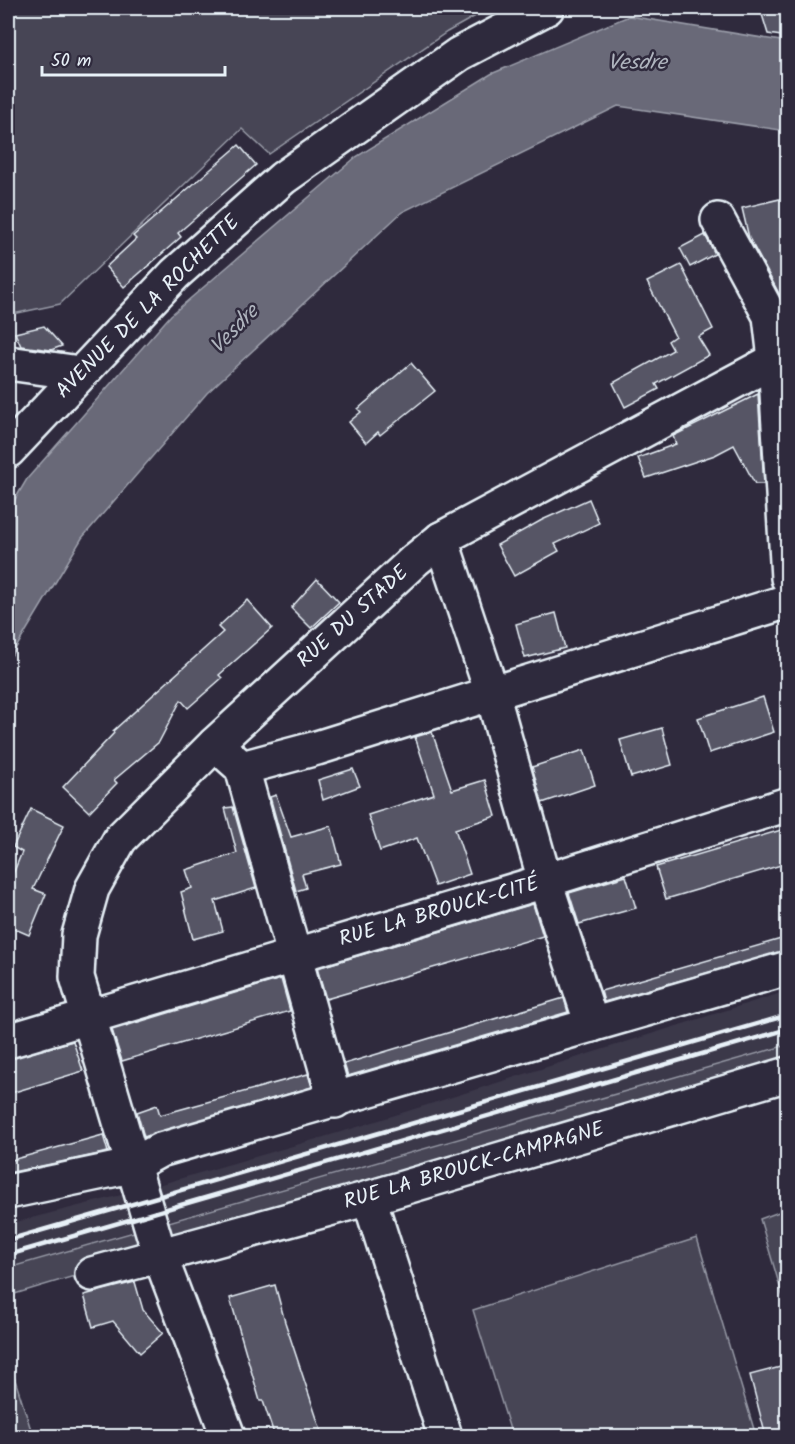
<svg xmlns="http://www.w3.org/2000/svg" width="795" height="1444" font-family="Kalam,sans-serif">
	<style>
		.built { fill: #3b3749 }
		.green { fill: #464455; stroke: #979aa6; stroke-width: 1.5 }
		.water { fill: #696978; stroke: #9c9fab; stroke-width: 1.5 }
		.building { fill: #575565; stroke: #e8f1f8; stroke-width: 1.5 }
		.lines { fill: none; stroke-linecap: round; stroke-linejoin: round }
		.minor-casing { stroke: #e8f1f8; stroke-width: 38 }
		.major-casing { stroke: #e8f1f8; stroke-width: 38 }
		.minor { stroke: #2f2a3d; stroke-width: 33 }
		.major { stroke: #2f2a3d; stroke-width: 33 }
		.rail { stroke: #e8f1f8; stroke-width: 4.5 }
		.labels { text-anchor: middle; dominant-baseline: central; stroke-width: 5; stroke-linejoin: round; paint-order: stroke }
		.street-label { font-size: 21px; fill: #e8f1f8; stroke: #2f2a3d }
		.water-label { font-size: 22px; font-style: italic; fill: #afb4be; stroke: #2f2a3d }
	</style>
	<rect width="100%" height="100%" fill="#2f2a3d"/>
	<filter id="ink" filterUnits="userSpaceOnUse"><feTurbulence type="fractalNoise" baseFrequency=".0167" numOctaves="2"/><feDisplacementMap in="SourceGraphic" scale="12" xChannelSelector="R" yChannelSelector="G"/><feConvolveMatrix kernelMatrix="1 2 1 2 8 2 1 2 1" color-interpolation-filters="sRGB"/></filter>
	<g filter="url(#ink)">
		<g class="built">
			<polygon points="787,991 787,1045 161,1223 151,1187 351,1129"/>
			<polygon points="129,1193 140,1229 8,1268 8,1224"/>
		</g>
		<g class="green">
			<polygon points="8,8 490,8 447,32 269,154 242,129 60,304 8,315"/>
			<polygon points="787,1045 787,1061 8,1296 8,1268"/>
			<polygon points="787,1209 788,1209 787,1311 760,1219"/>
			<polygon points="697,1238 756,1436 512,1436 473,1310"/>
			<polygon points="8,1358 33,1436 8,1436"/>
		</g>
		<polygon class="water" points="629,16 787,42 787,131 618,106 402,212 207,393 82,538 8,661 8,511 27,479 171,315 356,157 491,74"/>
		<g class="building">
			<polygon points="760,8 780,8 783,13 788,14 788,37 768,34"/>
			<polygon points="239,145 256,165 178,233 181,237 124,287 106,267 136,239 133,236"/>
			<polygon points="788,197 788,310 749,238 742,208"/>
			<polygon points="705,235 715,254 690,267 680,248"/>
			<polygon points="681,265 713,329 698,337 709,355 656,384 659,389 625,407 613,383 673,350 668,341 675,336 647,282"/>
			<polygon points="44,326 62,346 51,350 21,346 15,333"/>
			<polygon points="411,363 435,391 380,435 378,432 366,443 349,422 361,412 358,409"/>
			<polygon points="758,394 764,484 755,484 734,445 715,455 646,478 638,458 676,444 673,436"/>
			<polygon points="589,499 599,523 555,544 559,551 514,576 497,545 542,520"/>
			<polygon points="317,579 339,602 311,628 291,608"/>
			<polygon points="247,600 272,628 219,675 222,678 188,708 181,700 159,742 114,780 117,783 89,812 63,787 114,733 113,731 223,632 218,627"/>
			<polygon points="556,613 565,648 525,658 516,624"/>
			<polygon points="763,697 774,732 709,753 698,718"/>
			<polygon points="662,728 672,765 631,777 620,740"/>
			<polygon points="432,732 452,790 485,780 496,816 455,829 470,874 435,886 417,838 380,851 368,815 434,794 415,737"/>
			<polygon points="584,750 595,785 542,803 532,767"/>
			<polygon points="353,769 360,786 323,800 318,780"/>
			<polygon points="276,795 291,837 331,826 341,864 302,874 306,888 296,891 270,797"/>
			<polygon points="233,807 256,888 215,901 223,931 193,939 181,892 192,888 186,870 237,853 225,808"/>
			<polygon points="31,809 64,825 33,889 46,894 29,935 8,926 8,886 22,852 13,847"/>
			<polygon points="788,828 788,863 666,899 656,867"/>
			<polygon points="626,876 636,908 579,924 569,893"/>
			<polygon points="533,904 543,936 326,999 317,968"/>
			<polygon points="788,937 788,950 604,1002 601,991"/>
			<polygon points="281,979 290,1011 122,1061 112,1030"/>
			<polygon points="564,998 568,1012 348,1076 344,1064"/>
			<polygon points="73,1041 83,1071 8,1094 8,1059"/>
			<polygon points="308,1074 312,1087 144,1137 137,1112 157,1105 160,1115"/>
			<polygon points="103,1135 108,1152 8,1173 8,1161"/>
			<polygon points="135,1282 143,1310 163,1333 140,1353 113,1321 93,1327 84,1295"/>
			<polygon points="275,1285 285,1322 323,1437 275,1437 263,1401 260,1401 230,1298"/>
			<polygon points="788,1365 788,1437 766,1437 750,1375"/>
		</g>
		<g class="lines">
			<g class="minor-casing">
				<g id="minor">
					<polyline points="718,220 770,316 775,359 788,578"/>
					<polyline points="8,363 80,373"/>
					<polyline points="441,539 492,693 545,881 592,1025"/>
					<polyline points="215,744 242,768 317,748 788,601"/>
					<polyline points="242,768 335,1101"/>
					<polyline points="8,1041 545,881 788,804"/>
					<polyline points="8,1192 131,1166 160,1150 788,968"/>
					<polyline points="369,1198 445,1436"/>
					<polyline points="92,1274 369,1198 788,1074"/>
					<polyline points="228,1436 160,1256 77,977 79,935 92,889 120,839 215,744 415,560 441,539 788,353"/>
				</g>
			</g>
			<g class="major-casing">
				<polyline id="major" points="8,451 175,274 283,178 459,54 547,8"/>
			</g>
			<use href="#minor" class="minor"/>
			<use href="#major" class="major"/>
			<g class="rail">
				<polyline points="8,1240 788,1015"/>
				<polyline points="8,1255 788,1029"/>
			</g>
		</g>
	</g>
	<g class="labels">
		<g class="street-label">
			<text transform="translate(148 307) rotate(-45)">AVENUE DE LA ROCHETTE</text>
			<text transform="translate(353 617) rotate(-42)">RUE DU STADE</text>
			<text transform="translate(439 912) rotate(-16)">RUE LA BROUCK-CITÉ</text>
			<text transform="translate(474 1166) rotate(-16)">RUE LA BROUCK-CAMPAGNE</text>
		</g>
		<g class="water-label">
			<text x="637" y="63">Vesdre</text>
			<text transform="translate(235 330) rotate(-46)">Vesdre</text>
		</g>
	</g>
	<rect width="795" height="1444" fill="none" stroke="#2f2a3d" stroke-width="30"/>
	<rect x="15" y="15" width="765" height="1414" fill="none" stroke="#e8f1f8" stroke-width="2" filter="url(#ink)"/>
	<path d="M42 66v9h183v-9" fill="none" stroke="#e8f1f8" stroke-width="3"/>
	<text x="51" y="66" font-size="18" fill="#e8f1f8" stroke="#2f2a3d" stroke-width="4.5" paint-order="stroke">50 m</text>
</svg>
